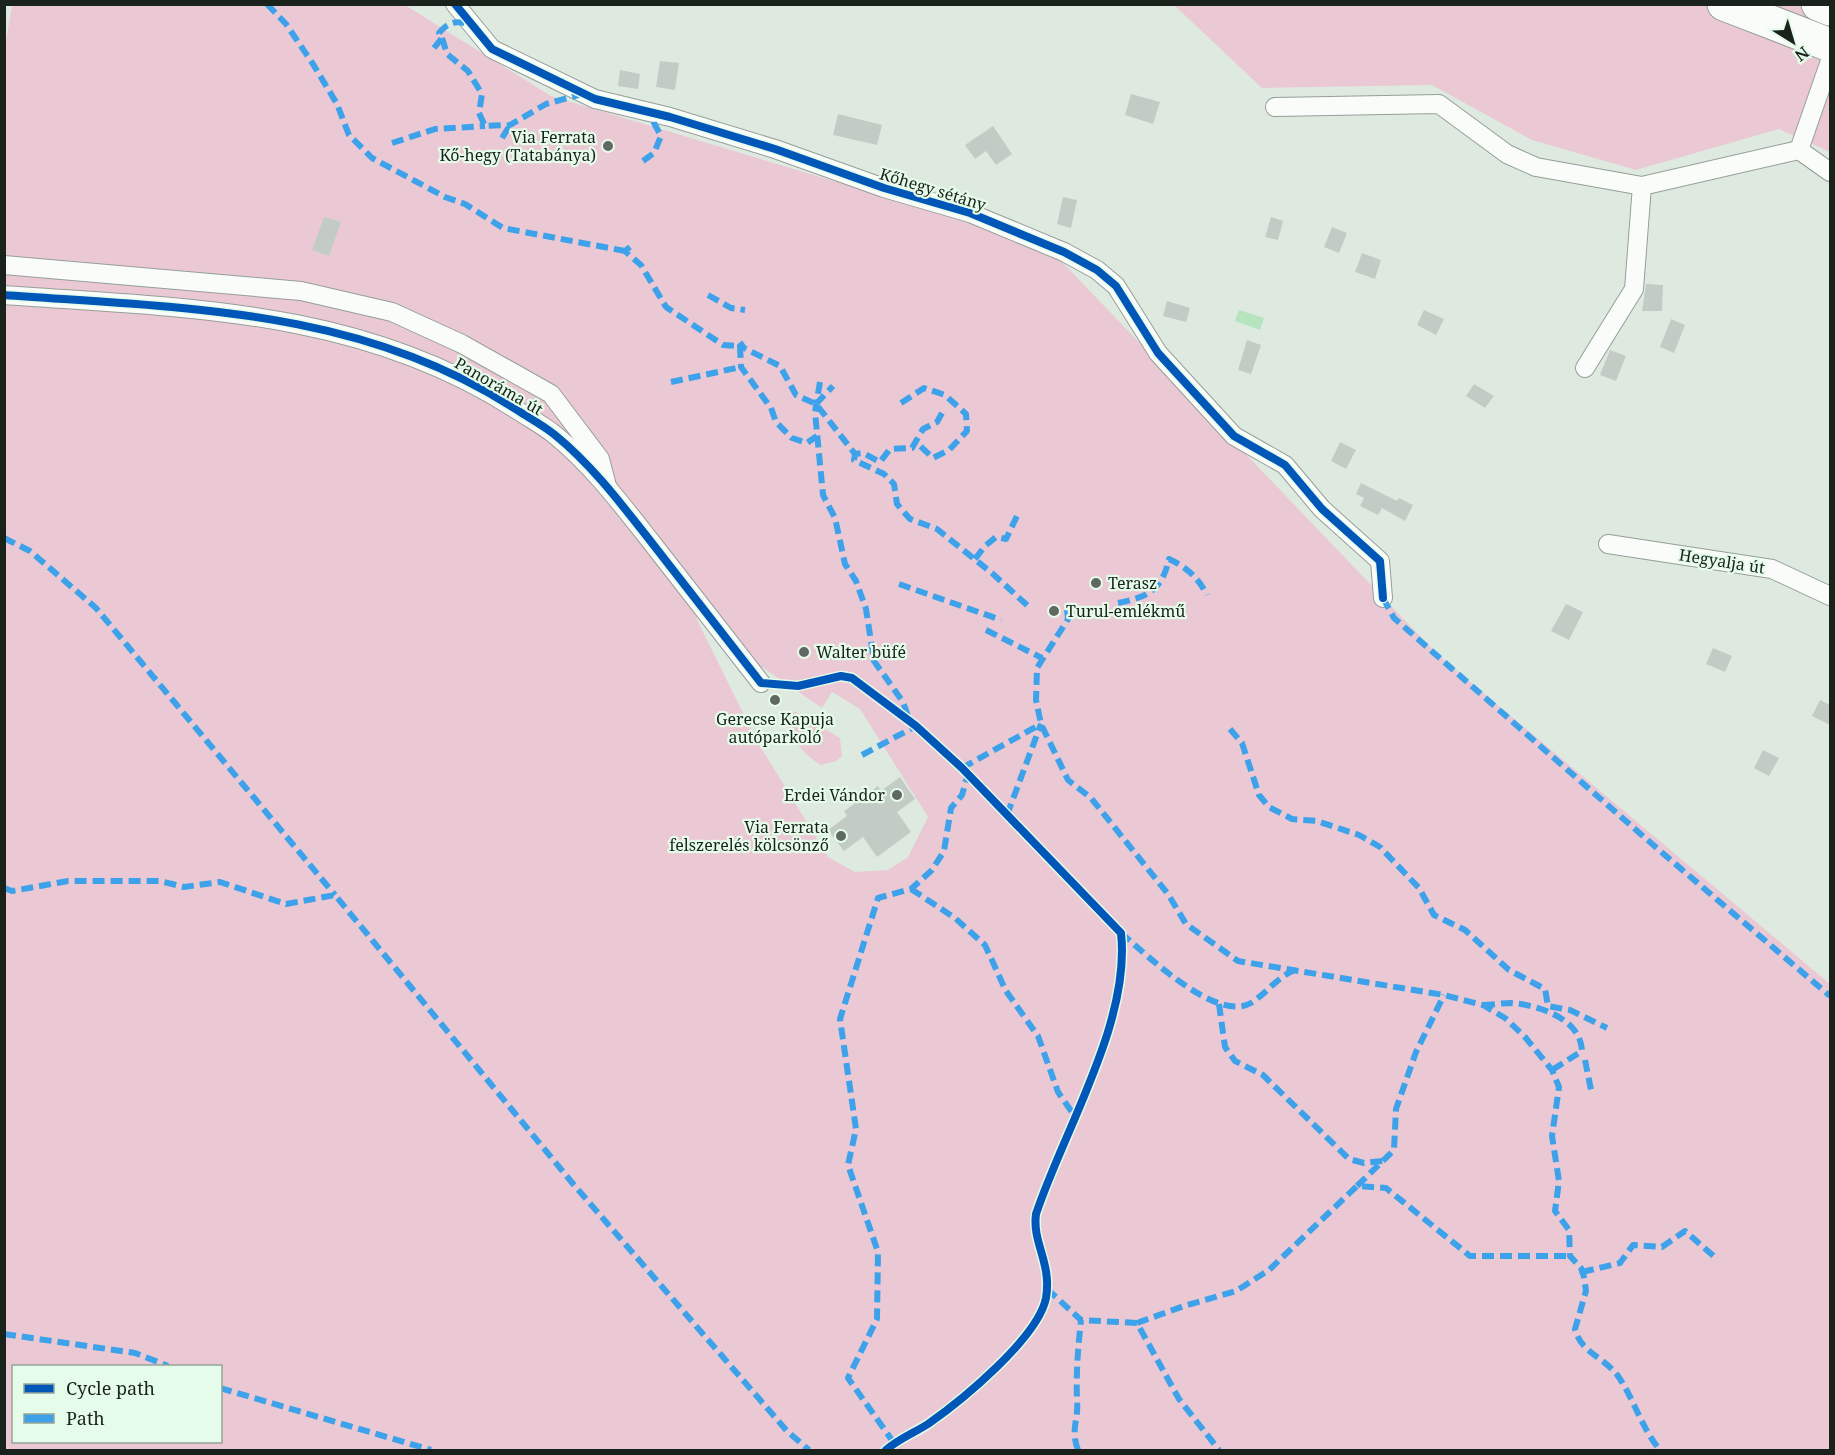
<svg xmlns="http://www.w3.org/2000/svg" width="1835" height="1455" font-family="'Noto Serif',serif">
	<style>
		.green { fill: #eac9d4; fill-rule: evenodd }
		.water { fill: #b5e4bf }
		.building { fill: #c3ccc4 }
		.lines { fill: none; stroke-linecap: round; stroke-linejoin: round }
		.street-casing { stroke: #959f97; stroke-width: 20 }
		.highway-casing { stroke: #959f97; stroke-width: 35 }
		.street { stroke: #fafcfa; stroke-width: 18 }
		.highway { stroke: #fafcfa; stroke-width: 33 }
		.quiet { stroke: #3da2ea; stroke-width: 6; stroke-dasharray: 12 6; stroke-linecap: butt }
		.cycleway-casing { stroke: #e6fcea; stroke-width: 11 }
		.cycleway { stroke: #0057b8; stroke-width: 8 }
		.poi-dot { fill: #5f6861; stroke: #e6fcea; stroke-width: 2 }
		.labels { text-anchor: middle; dominant-baseline: central; stroke-width: 4.5; stroke-linejoin: round; paint-order: stroke }
		.poi-label { font-size: 16px; fill: #1a221c; stroke: #e6fcea; text-anchor: end }
		.street-label { font-size: 16px; fill: #1a221c; stroke: #e6fcea }
	</style>
	<rect width="100%" height="100%" fill="#deeae0"/>
	<g class="green">
		<path d="M12,5H405L551,96L1046,245L1437,654L1830,984V1450H5L4,53ZM714,606L759,665L822,708L832,692L860,709L928,817L908,857L888,870L855,872L828,857L757,741L696,618ZM14,1366H220V1442H14Z"/>
		<polygon points="1174,5 1830,5 1830,152 1779,129 1636,170 1532,140 1432,85 1262,88"/>
		<path d="M794,711L840,738L842,756L836,761L821,765C804,756 788,735 785,715Z"/>
	</g>
	<polygon class="water" points="1239,310 1264,318 1260,330 1235,321"/>
	<g class="building">
		<polygon points="660,61 679,63 675,90 656,87"/>
		<polygon points="620,70 640,74 638,89 618,86"/>
		<polygon points="1131,94 1160,102 1153,124 1125,115"/>
		<polygon points="838,114 882,125 877,145 833,135"/>
		<polygon points="993,126 1012,154 996,165 986,151 975,159 965,145"/>
		<polygon points="1063,197 1077,200 1071,228 1057,224"/>
		<polygon points="324,217 341,222 329,256 312,250"/>
		<polygon points="1271,217 1283,221 1278,240 1265,237"/>
		<polygon points="1332,227 1347,233 1339,253 1324,247"/>
		<polygon points="1362,253 1381,260 1375,279 1355,272"/>
		<polygon points="1646,284 1663,285 1662,311 1642,311"/>
		<polygon points="1167,301 1190,308 1186,322 1163,316"/>
		<polygon points="1424,310 1444,319 1436,335 1417,325"/>
		<polygon points="1671,319 1685,325 1674,353 1660,347"/>
		<polygon points="1247,340 1261,345 1251,374 1238,370"/>
		<polygon points="1610,350 1626,356 1616,381 1600,375"/>
		<polygon points="1474,384 1494,396 1485,408 1466,396"/>
		<polygon points="1340,442 1356,450 1346,469 1331,461"/>
		<polygon points="1361,483 1397,501 1399,498 1413,505 1405,521 1382,508 1378,515 1360,506 1364,498 1356,494"/>
		<polygon points="1566,604 1583,612 1569,640 1551,631"/>
		<polygon points="1713,648 1732,656 1725,672 1706,664"/>
		<polygon points="1820,700 1830,705 1830,725 1812,716"/>
		<polygon points="1763,750 1779,758 1769,776 1754,768"/>
		<polygon points="900,777 915,799 897,812 911,832 877,857 863,837 844,851 828,830 847,816 844,811 854,804 851,800 862,792 865,796 878,786 881,791"/>
	</g>
	<g class="lines">
		<g class="street-casing">
			<g id="street">
				<polyline points="455,4 492,49 595,99 670,117 775,149 884,188 970,213 1064,252 1097,270 1116,286 1158,353 1234,436 1285,465 1322,509 1380,561 1383,598"/>
				<polyline points="1275,107 1439,104 1507,154 1536,167 1642,186"/>
				<polyline points="1799,150 1830,61"/>
				<polyline points="1799,150 1830,172"/>
				<polyline points="4,265 301,291 392,312 462,344 551,394 600,459 607,486"/>
				<path d="M4,295C183,308 361,308 517,410C529,418 543,425 555,435C592,465 622,505 652,543C688,589 724,636 761,683"/>
				<polyline points="1585,368 1634,289 1642,186 1799,150"/>
				<polyline points="1608,544 1772,569 1830,596"/>
			</g>
		</g>
		<g class="highway-casing">
			<g id="highway">
				<polyline points="1724,4 1830,45"/>
				<polyline points="1818,4 1830,9"/>
			</g>
		</g>
		<use href="#street" class="street"/>
		<use href="#highway" class="highway"/>
		<g class="quiet">
			<polyline points="267,4 286,24 313,64 337,104 349,135 372,158 445,197 465,204 503,228 625,251"/>
			<polyline points="442,38 447,54 468,71 482,94 479,113 485,126 510,125 546,104 582,94"/>
			<path d="M434,48L442,38L439,33C449,21 457,20 471,25"/>
			<polyline points="502,138 510,125"/>
			<polyline points="392,143 435,129 485,126"/>
			<polyline points="643,161 654,153 661,136 654,123 654,113"/>
			<polyline points="630,247 625,251 641,265 666,307 723,345 740,346 741,367 771,408 776,422 792,438 807,443 817,436"/>
			<polyline points="708,295 731,308 745,310"/>
			<polyline points="744,343 740,346 780,366 796,395 816,404 855,454"/>
			<polyline points="671,382 741,367"/>
			<polyline points="820,382 815,412 823,495 835,518 845,564 856,581 866,609 874,661 903,702 909,719"/>
			<polyline points="901,403 924,388 945,395 966,414 967,431 949,450 933,458 916,442"/>
			<polyline points="816,404 833,386"/>
			<polyline points="942,413 937,422 923,429 912,448 890,449 880,462 863,453 855,454 854,460 884,474 894,484 897,504 910,519 937,529 993,574 1028,606"/>
			<polyline points="4,538 30,551 96,608 335,895"/>
			<polyline points="975,559 985,546 996,537 1006,539 1017,516"/>
			<polyline points="899,584 1001,620"/>
			<polyline points="1383,598 1394,618 1659,850 1830,996"/>
			<path d="M1118,603C1148,597 1162,590 1169,559C1186,567 1198,577 1207,595"/>
			<path d="M1067,610L1068,619L1037,668L1036,700L1041,724L1068,780L1091,798L1168,894L1186,924L1238,961L1444,995L1483,1005L1505,1018L1525,1037L1552,1070L1559,1087L1552,1136L1559,1181L1555,1211L1569,1230L1570,1256L1581,1268L1584,1277L1586,1291L1575,1329C1581,1353 1604,1357 1618,1376C1634,1399 1642,1429 1660,1450"/>
			<polyline points="986,630 1042,658"/>
			<polyline points="1230,729 1242,743 1259,795 1269,807 1292,819 1317,821 1359,835 1380,847 1419,888 1434,915 1465,930 1509,970 1545,989 1548,1006 1570,1010 1607,1028"/>
			<polyline points="862,755 916,726"/>
			<polyline points="962,768 1041,724"/>
			<polyline points="1007,815 1041,724"/>
			<polyline points="4,888 12,891 68,881 160,881 184,887 220,882 286,904 335,895 574,1185 787,1431 809,1450"/>
			<polyline points="911,889 955,918 985,945 1006,991 1038,1036 1058,1092 1074,1115 1072,1121"/>
			<path d="M1121,933C1146,954 1216,1023 1251,1003C1267,993 1277,977 1295,970"/>
			<polyline points="1219,1004 1225,1047 1235,1061 1263,1075 1349,1159 1364,1163 1383,1161"/>
			<path d="M1483,1005C1492,1005 1502,1003 1511,1003C1539,1005 1581,1019 1582,1051L1552,1070"/>
			<polyline points="1585,1060 1591,1090"/>
			<polyline points="1357,1186 1394,1150 1396,1109 1416,1052 1444,995"/>
			<polyline points="1582,1272 1620,1263 1633,1245 1662,1247 1685,1231 1717,1259"/>
			<polyline points="1047,1289 1081,1320 1137,1323 1179,1399 1219,1450"/>
			<polyline points="1137,1323 1184,1306 1236,1291 1269,1270 1357,1186 1386,1188 1470,1256 1570,1256"/>
			<polyline points="4,1334 135,1353 168,1366"/>
			<polyline points="220,1388 431,1450"/>
			<polyline points="894,1443 848,1378 877,1319 878,1252 848,1165 856,1129 840,1019 878,898 911,889 932,870 944,851 951,808 962,795 968,774"/>
			<path d="M1078,1450C1070,1429 1079,1420 1077,1400C1076,1373 1078,1347 1081,1320"/>
		</g>
		<g class="cycleway-casing">
			<g id="cycleway">
				<polyline points="455,4 492,49 595,99 670,117 775,149 884,188 970,213 1064,252 1097,270 1116,286 1158,353 1234,436 1285,465 1322,509 1380,561 1383,598"/>
				<path d="M4,295C183,308 361,308 517,410C529,418 543,425 555,435C592,465 622,505 652,543C688,589 724,636 761,683L798,686L841,676L852,678L916,726L962,768L1121,933C1131,1021 1064,1130 1036,1214C1032,1243 1052,1263 1046,1298C1038,1338 961,1401 928,1424C914,1433 898,1439 886,1450"/>
			</g>
		</g>
		<use href="#cycleway" class="cycleway"/>
	</g>
	<g class="poi-dot">
		<circle cx="608" cy="146" r="6"/>
		<circle cx="1096" cy="583" r="6"/>
		<circle cx="1054" cy="611" r="6"/>
		<circle cx="804" cy="652" r="6"/>
		<circle cx="775" cy="700" r="6"/>
		<circle cx="897" cy="795" r="6"/>
		<circle cx="841" cy="836" r="6"/>
	</g>
	<g class="labels">
		<g class="poi-label">
			<text x="596" y="137">Via Ferrata<tspan x="596" dy="18">Kő-hegy (Tatabánya)</tspan></text>
			<text x="1108" y="583" text-anchor="start">Terasz</text>
			<text x="1066" y="611" text-anchor="start">Turul-emlékmű</text>
			<text x="816" y="652" text-anchor="start">Walter büfé</text>
			<text x="775" y="719" text-anchor="middle">Gerecse Kapuja<tspan x="775" dy="18">autóparkoló</tspan></text>
			<text x="885" y="795">Erdei Vándor</text>
			<text x="829" y="827">Via Ferrata<tspan x="829" dy="18">felszerelés kölcsönző</tspan></text>
		</g>
		<g class="street-label">
			<text transform="translate(933 189) rotate(17)">Kőhegy sétány</text>
			<text transform="translate(499 386) rotate(30)">Panoráma út</text>
			<text transform="translate(1722 561) rotate(9)">Hegyalja út</text>
		</g>
	</g>
	<rect width="1835" height="1455" fill="none" stroke="#1a221c" stroke-width="12"/>
	<rect x="12" y="1365" width="210" height="78" fill="#e6fcea" stroke="#94a598" stroke-width="1.5"/>
	<rect x="24" y="1384" width="30" height="9" fill="#0057b8" stroke="#94a598" stroke-width="1.5"/>
	<text x="66" y="1395" font-size="18" fill="#1a221c">Cycle path</text>
	<rect x="24" y="1414" width="30" height="9" fill="#3da2ea" stroke="#94a598" stroke-width="1.5"/>
	<text x="66" y="1425" font-size="18" fill="#1a221c">Path</text>
	<g transform="translate(1793 42) rotate(143)" stroke="#e6fcea" stroke-width="4.5" paint-order="stroke">
	<path d="M0-4.5L10 22L0 15L-10 22Z" fill="#1a221c"/>
	<text y="-9" font-size="16" font-weight="bold" text-anchor="middle" fill="#1a221c">N</text>
	</g>
</svg>
